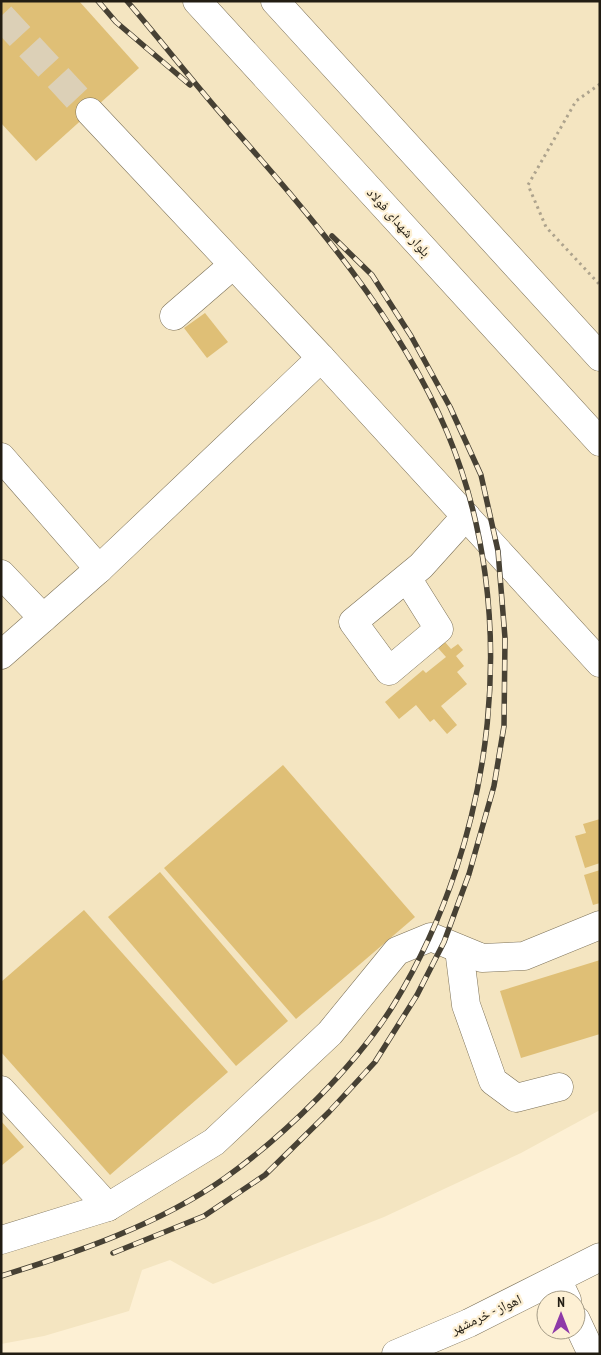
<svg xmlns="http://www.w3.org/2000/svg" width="601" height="1355" font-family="'PT Sans Narrow','Noto Naskh Arabic',sans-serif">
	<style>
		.built { fill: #f4e5c1 }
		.building { fill: #dfbf76 }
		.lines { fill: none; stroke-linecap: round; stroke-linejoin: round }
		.minor-tunnel { stroke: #dcd0b7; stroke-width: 28; stroke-dasharray: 28 14; stroke-linecap: butt }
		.minor-casing { stroke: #7c7158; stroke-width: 29 }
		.major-casing { stroke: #7c7158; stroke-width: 29 }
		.path { stroke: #ada38d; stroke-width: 3; stroke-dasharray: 2.5 4; stroke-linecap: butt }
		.minor { stroke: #fff; stroke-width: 28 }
		.major { stroke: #fff; stroke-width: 28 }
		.rail-casing { stroke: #474134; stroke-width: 5.5 }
		.rail { stroke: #fdf0d4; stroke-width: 4; stroke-dasharray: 11; stroke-linecap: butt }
		.labels { text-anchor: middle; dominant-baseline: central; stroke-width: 4.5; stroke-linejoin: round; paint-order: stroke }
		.street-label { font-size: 14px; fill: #221d13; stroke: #fdf0d4 }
	</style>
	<rect width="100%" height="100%" fill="#fdf0d4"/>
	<polygon class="built" points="1,1 600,1 600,1110 521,1153 384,1217 213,1284 170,1260 142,1270 129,1311 44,1336 1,1344"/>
	<g class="building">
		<polygon points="1,1 79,1 139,68 36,161 1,123"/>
		<polygon points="205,313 228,342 207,358 184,328"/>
		<polygon points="445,642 451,649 458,644 463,650 456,656 464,666 457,672 467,684 441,706 457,725 447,734 434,719 430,722 416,705 399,719 385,702 423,670 426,673 446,657 438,648"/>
		<polygon points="283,765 415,917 296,1019 164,868"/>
		<polygon points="600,819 600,863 585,868 575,836 586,833 583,824"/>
		<polygon points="600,870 600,903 593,905 584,875"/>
		<polygon points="160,872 288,1021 236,1066 108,917"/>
		<polygon points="84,910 228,1072 110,1175 1,1052 1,982"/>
		<polygon points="600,960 600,1034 521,1058 500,991"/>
		<polygon points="1,1121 24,1147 1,1166"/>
	</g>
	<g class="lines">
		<polyline class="minor-tunnel" points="1,16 90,112"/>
		<g class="minor-casing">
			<g id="minor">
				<polyline points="197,1 600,442"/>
				<polyline points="275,1 600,357"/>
				<polyline points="90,112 321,358"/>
				<polyline points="174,316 233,265"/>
				<polyline points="1,457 99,569 1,655"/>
				<polyline points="99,569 321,358 600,663"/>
				<polyline points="1,574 43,618"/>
				<polyline points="407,578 439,629 389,671 353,622 421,566 466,516"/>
				<polyline points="459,949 466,1005 493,1081 516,1098 559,1087"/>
				<polyline points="1,1090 108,1207"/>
				<polyline points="1,1240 108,1207 214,1142 330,1033 397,951 431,937 482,958 524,956 600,925"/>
				<polyline points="557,1279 567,1300"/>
				<polyline points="576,1320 592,1354"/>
			</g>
		</g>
		<g class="major-casing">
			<polyline id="major" points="396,1354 469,1323 600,1257"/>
		</g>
		<polyline class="path" points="600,84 576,101 528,185 546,227 600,285"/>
		<use href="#minor" class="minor"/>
		<use href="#major" class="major"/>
		<g class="rail-casing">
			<g id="rail">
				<polyline points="98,1 116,22 190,85"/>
				<polyline points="113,1253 204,1216 265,1175 329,1112 375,1062 417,995 444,942 469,874 494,786 504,726 505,638 498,551 481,475 450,407 411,336 372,275 332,236"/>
				<path d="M1,1276C76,1253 160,1224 225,1178C284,1136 356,1066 394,1004C496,837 523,613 447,432C394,308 303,208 216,108C186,73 157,36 127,1"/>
			</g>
		</g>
		<use href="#rail" class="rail"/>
	</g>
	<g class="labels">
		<g class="street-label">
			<text transform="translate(399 222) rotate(48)">بلوار شهدای فولاد</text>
			<text transform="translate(486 1314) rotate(-25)">اهواز - خرمشهر</text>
		</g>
	</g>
	<rect width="601" height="1355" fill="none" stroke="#221d13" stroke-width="5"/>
	<g transform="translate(561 1315)"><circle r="24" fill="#fdf0d4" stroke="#a59c87"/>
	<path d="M0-4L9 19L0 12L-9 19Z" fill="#8e3aa8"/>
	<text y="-8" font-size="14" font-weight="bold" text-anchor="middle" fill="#221d13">N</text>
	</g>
</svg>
